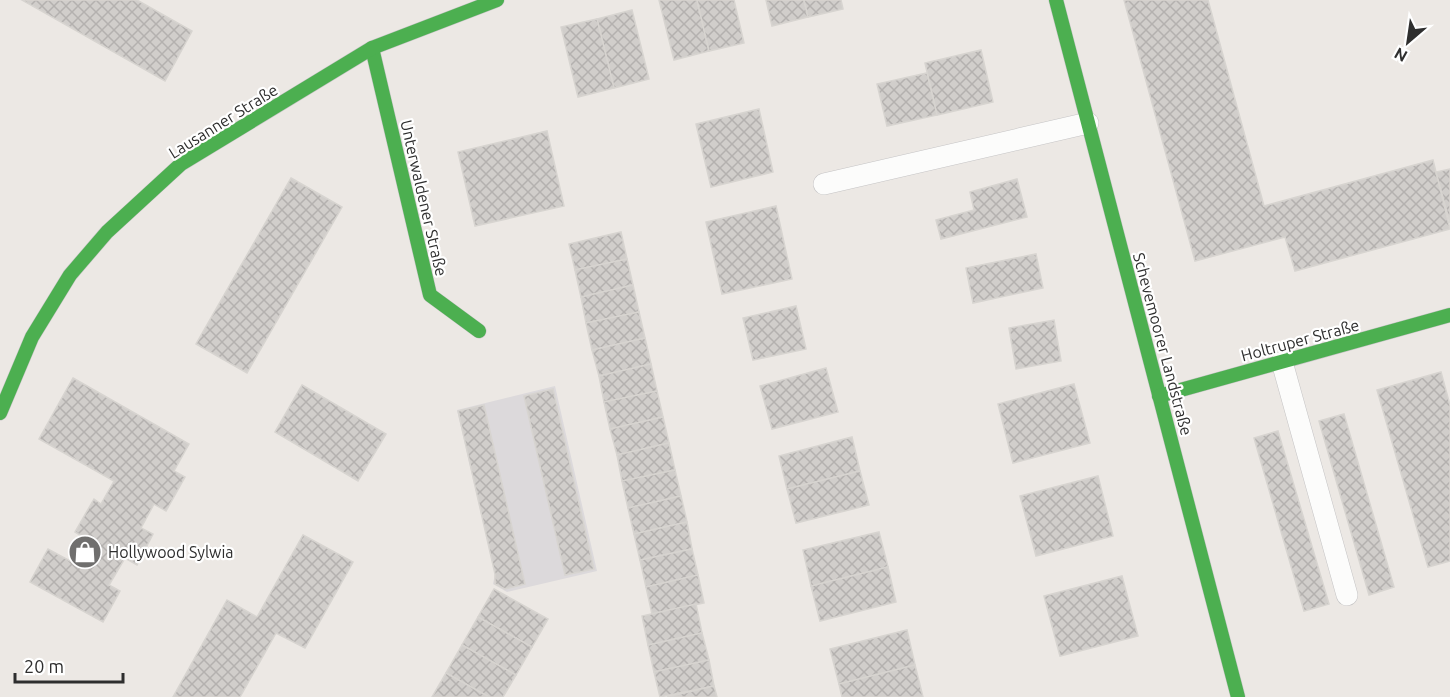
<svg xmlns="http://www.w3.org/2000/svg" width="1450" height="697" font-family="Ubuntu,sans-serif">
	<style>
		.industrial { fill: #dcd9db }
		.building { fill: url(#building-cross-hatch); stroke: #d7d4d0; stroke-width: 1.5 }
		.lines { fill: none; stroke-linecap: round; stroke-linejoin: round }
		.lane-casing { stroke: #c5c4c5; stroke-width: 22 }
		.fast-casing { stroke: #c5c4c5; stroke-width: 15 }
		.lane { stroke: #fcfcfb; stroke-width: 21 }
		.fast { stroke: #4caf50; stroke-width: 14 }
		.labels { text-anchor: middle; dominant-baseline: central; stroke-width: 4.5; stroke-linejoin: round; paint-order: stroke }
		.street-label { font-size: 16px; fill: #2e2e2e; stroke: #fff }
		.poi-label { font-size: 16px; fill: #2e2e2e; stroke: #fff; text-anchor: start }
	</style>
	<defs>
		<pattern id="building-cross-hatch" width="8" height="8" patternUnits="userSpaceOnUse" patternTransform="scale(1.5)"><rect width="8" height="8" fill="#d1cecb"/><path d="M0 0l8 8M0 8l8-8" fill="none" stroke="#b4b1af"/></pattern>
	</defs>
	<rect width="100%" height="100%" fill="#ece8e4"/>
	<polygon class="industrial" points="555,386 597,571 507,592 493,584 495,574 457,410"/>
	<g class="building">
		<polygon points="22,0 137,0 192,31 165,81"/>
		<polygon points="659,0 697,0 709,51 674,60"/>
		<polygon points="697,0 734,0 744,43 709,51"/>
		<polygon points="766,0 804,0 808,17 772,26"/>
		<polygon points="804,0 841,0 843,9 808,17"/>
		<polygon points="1124,0 1208,0 1264,206 1433,160 1450,229 1295,271 1285,237 1195,261"/>
		<polygon points="632,10 649,79 614,88 597,19"/>
		<polygon points="597,19 614,88 578,97 561,27"/>
		<polygon points="981,50 993,102 937,115 925,63"/>
		<polygon points="927,73 937,115 887,126 877,84"/>
		<polygon points="759,109 773,172 711,187 696,124"/>
		<polygon points="547,131 564,206 475,226 458,152"/>
		<polygon points="1450,169 1450,223 1436,172"/>
		<polygon points="291,178 342,207 247,373 196,344"/>
		<polygon points="1017,179 1027,217 941,239 936,220 974,210 970,192"/>
		<polygon points="776,206 792,279 722,294 706,222"/>
		<polygon points="621,232 627,259 575,270 569,244"/>
		<polygon points="1036,254 1043,288 973,303 966,268"/>
		<polygon points="627,259 633,285 581,297 575,270"/>
		<polygon points="633,285 639,312 586,323 581,297"/>
		<polygon points="796,306 806,349 753,360 743,318"/>
		<polygon points="639,312 645,338 592,350 586,323"/>
		<polygon points="1054,320 1061,361 1016,369 1009,328"/>
		<polygon points="645,338 651,364 599,376 592,350"/>
		<polygon points="651,364 657,391 604,402 599,376"/>
		<polygon points="826,368 838,412 772,429 760,386"/>
		<polygon points="1441,372 1450,405 1450,561 1428,567 1377,390"/>
		<polygon points="73,378 189,444 174,471 185,477 166,511 154,504 141,528 153,534 137,565 125,558 109,585 120,591 103,622 30,582 48,549 70,561 83,537 75,532 94,499 101,504 114,481 39,439"/>
		<polygon points="1074,384 1090,443 1013,463 998,404"/>
		<polygon points="302,385 386,434 358,481 275,432"/>
		<polygon points="553,389 594,569 565,575 524,396"/>
		<polygon points="657,391 663,417 610,429 604,402"/>
		<polygon points="484,405 525,584 505,589 495,584 495,574 458,411"/>
		<polygon points="1344,414 1394,587 1369,595 1319,421"/>
		<polygon points="663,417 669,443 617,455 610,429"/>
		<polygon points="1278,431 1329,604 1304,611 1254,438"/>
		<polygon points="852,437 860,471 787,489 779,456"/>
		<polygon points="669,443 675,470 622,481 617,455"/>
		<polygon points="675,470 681,496 628,508 622,481"/>
		<polygon points="860,471 869,505 796,523 787,489"/>
		<polygon points="1098,476 1113,536 1036,556 1020,496"/>
		<polygon points="681,496 687,522 634,534 628,508"/>
		<polygon points="687,522 692,549 640,560 634,534"/>
		<polygon points="879,532 888,567 811,586 803,550"/>
		<polygon points="303,535 353,562 305,648 276,633 240,697 173,697 227,600 257,617"/>
		<polygon points="692,549 698,575 646,587 640,560"/>
		<polygon points="888,567 896,602 820,621 811,586"/>
		<polygon points="698,575 704,603 652,614 646,587"/>
		<polygon points="1122,576 1138,636 1060,656 1044,596"/>
		<polygon points="494,589 548,619 532,647 478,617"/>
		<polygon points="696,604 702,633 648,645 642,616"/>
		<polygon points="478,617 532,647 516,675 462,645"/>
		<polygon points="907,630 915,665 839,684 830,649"/>
		<polygon points="702,633 709,660 654,672 648,645"/>
		<polygon points="462,645 516,675 503,697 489,697 446,673"/>
		<polygon points="709,660 714,686 660,697 654,672"/>
		<polygon points="915,665 923,697 842,697 839,684"/>
		<polygon points="446,673 489,697 432,697"/>
		<polygon points="714,686 717,697 667,697"/>
	</g>
	<g class="lines">
		<g class="lane-casing">
			<g id="lane">
				<polyline points="824,184 1088,123"/>
				<polyline points="1282,362 1347,595"/>
			</g>
		</g>
		<g class="fast-casing">
			<g id="fast">
				<polyline points="1056,0 1238,697"/>
				<polyline points="372,48 430,295 479,331"/>
				<polyline points="1159,396 1450,315"/>
				<polyline points="0,413 32,337 70,275 107,232 181,164 372,48 497,0"/>
			</g>
		</g>
		<use href="#lane" class="lane"/>
		<use href="#fast" class="fast"/>
	</g>
	<defs>
		<g id="shop-disc" transform="scale(1.725)"><circle r="9.5" fill="#706f6e" stroke="#fff"/><path d="M-5-2.5h2.3a2.7 3.5 0 0 1 5.4 0H5L5.5 6h-11ZM-1.5-2.5h3a1.5 2.3 0 0 0-3 0Z" fill="#fff"/></g>
	</defs>
	<g fill-rule="evenodd">
		<use href="#shop-disc" x="85" y="552"/>
	</g>
	<g class="labels">
		<g class="street-label">
			<text transform="translate(223 121) rotate(-32)">Lausanner Straße</text>
			<text transform="translate(424 198) rotate(77)">Unterwaldener Straße</text>
			<text transform="translate(1300 340) rotate(-15)">Holtruper Straße</text>
			<text transform="translate(1163 344) rotate(75)">Schevemoorer Landstraße</text>
		</g>
		<g class="poi-label">
			<text x="108" y="552">Hollywood Sylwia</text>
		</g>
	</g>
	<g transform="translate(1408 42) rotate(209)" stroke="#ffffff" stroke-width="4.5" paint-order="stroke">
	<path d="M0-4.5L10 22L0 15L-10 22Z" fill="#2e2e2e"/>
	<text y="-9" font-size="16" font-weight="bold" text-anchor="middle" fill="#2e2e2e">N</text>
	</g>
	<path d="M15 673v9h108v-9" fill="none" stroke="#2e2e2e" stroke-width="3"/>
	<text x="24" y="673" font-size="18" fill="#2e2e2e" stroke="#ffffff" stroke-width="4.5" paint-order="stroke">20 m</text>
</svg>
